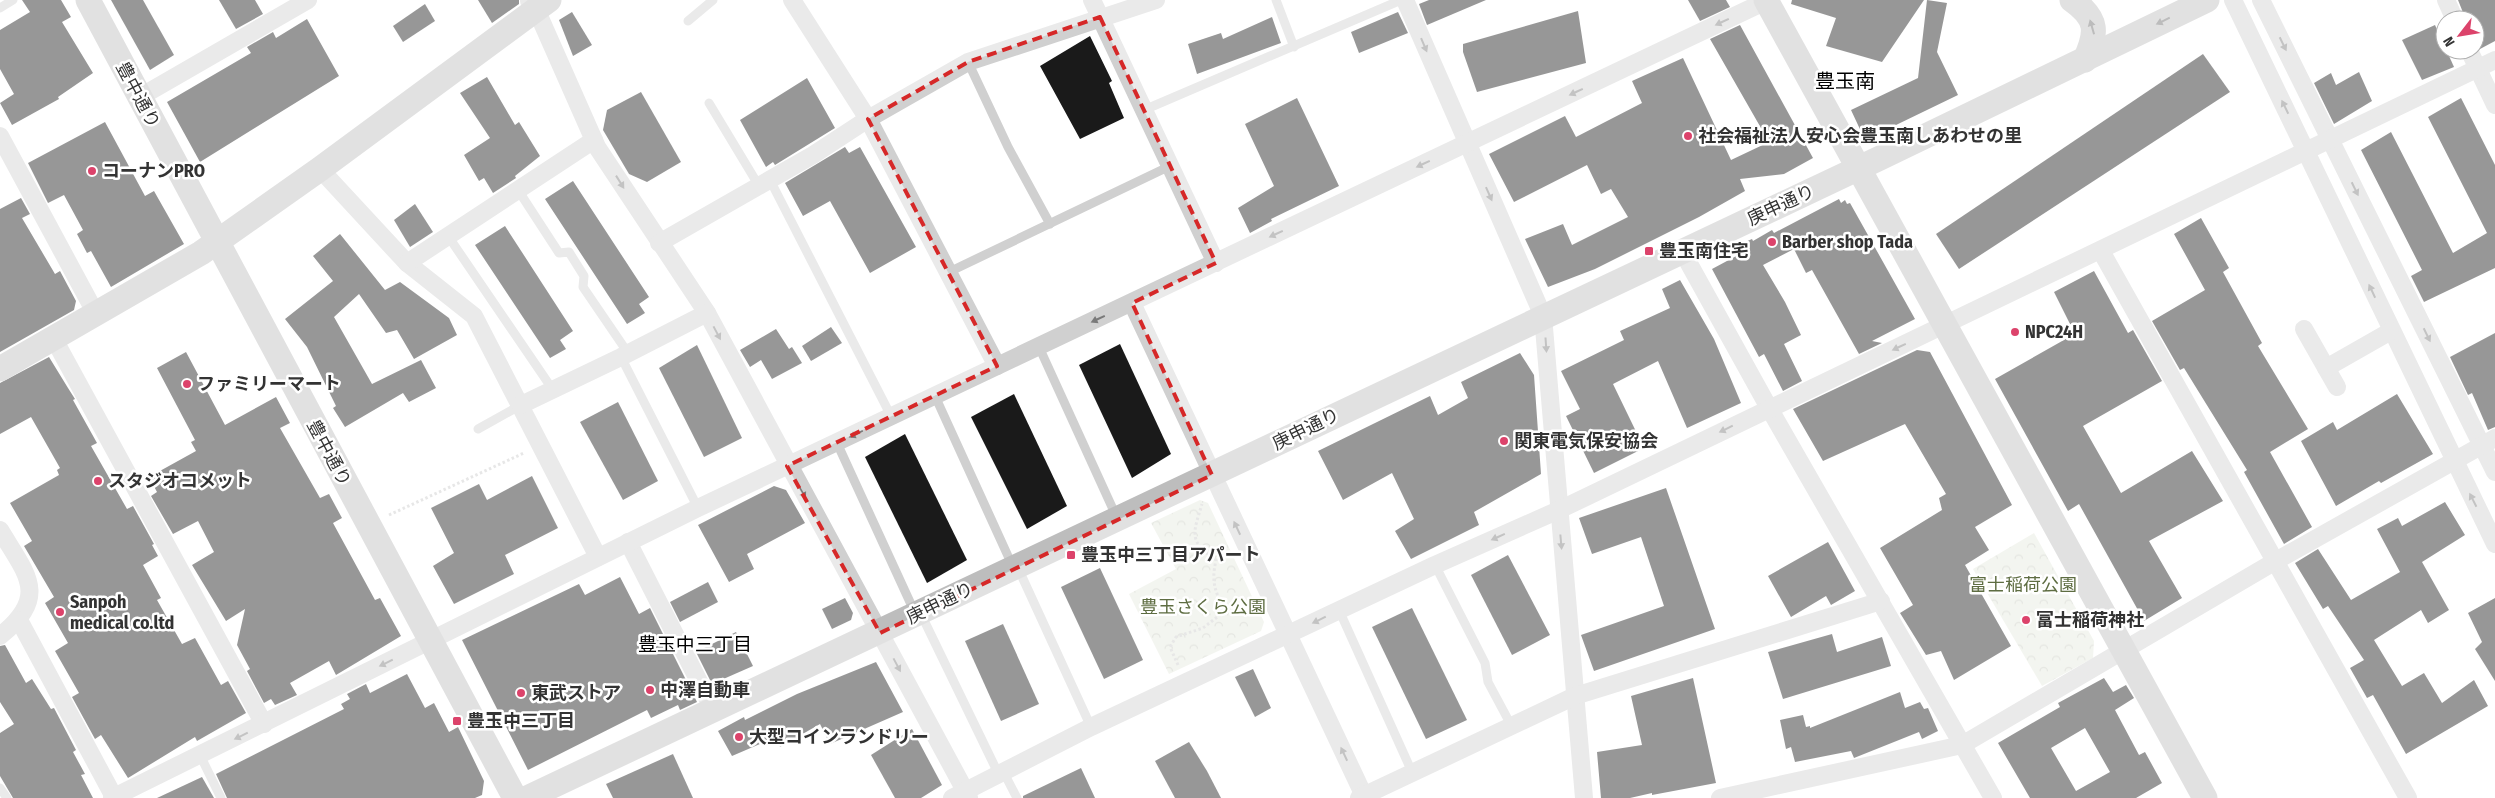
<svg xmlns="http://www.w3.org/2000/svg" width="2495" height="798" font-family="'Fira Sans Condensed','Noto Sans JP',sans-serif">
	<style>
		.park { fill: url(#park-crowns) }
		.building { fill: #1a1a1a; fill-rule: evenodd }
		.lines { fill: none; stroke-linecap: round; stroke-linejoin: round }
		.path { stroke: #cacaca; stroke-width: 3; stroke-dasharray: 2.5 2.5; stroke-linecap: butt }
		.lane { stroke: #d0d0d0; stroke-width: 9 }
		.street { stroke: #d0d0d0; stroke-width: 18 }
		.secondary { stroke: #bdbdbd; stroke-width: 25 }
		.oneway { fill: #6a6a6a }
		.oneway2 { fill: #7a7a7a }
		.marked { fill: none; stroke: #d62828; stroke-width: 4; stroke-dasharray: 10 6; stroke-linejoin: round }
		.poi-dot { fill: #dc436b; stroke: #fff; stroke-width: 2 }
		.labels { text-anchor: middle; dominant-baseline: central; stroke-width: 5; stroke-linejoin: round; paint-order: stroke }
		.street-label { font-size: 18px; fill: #333; stroke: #fff }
		.poi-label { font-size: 18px; font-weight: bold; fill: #333; stroke: #fff; text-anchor: start }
		.park-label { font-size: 18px; fill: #5e6d42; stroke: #fff }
		.neighbourhood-label { font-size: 19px; fill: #000; stroke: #fff }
		.quarter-label { font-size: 20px; fill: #000; stroke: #fff }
	</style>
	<defs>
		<pattern id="park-crowns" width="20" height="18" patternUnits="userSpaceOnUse" patternTransform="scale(1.25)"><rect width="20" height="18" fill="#e5e9dd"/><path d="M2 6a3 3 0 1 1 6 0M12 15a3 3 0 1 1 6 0" fill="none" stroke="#c5c8be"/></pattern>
	</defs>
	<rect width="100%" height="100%" fill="#fff"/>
	<g class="park">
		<polygon points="1200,500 1208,503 1264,622 1261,631 1169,674 1129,594 1176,569 1151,523"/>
		<polygon points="2034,533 2094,641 2093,658 2042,686 1973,569"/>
	</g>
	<g class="building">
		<polygon points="22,0 61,0 71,17 62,22 93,73 58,97 59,99 12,125 0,103 14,94 0,69 0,30 30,12"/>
		<polygon points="111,0 143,0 174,55 150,70"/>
		<polygon points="219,0 255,0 263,14 236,29"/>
		<polygon points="478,0 519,0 519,4 492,23"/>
		<polygon points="1429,0 1486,0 1427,25 1419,4"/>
		<polygon points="1688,0 1726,0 1730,7 1700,21"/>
		<polygon points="1792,0 1924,0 1882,62 1826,46 1836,18 1791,4"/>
		<polygon points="1927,0 1947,3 1937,52 1958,95 1865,140 1851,110 1918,78"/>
		<polygon points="2458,0 2495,0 2495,41 2480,49 2475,41 2475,20 2466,20"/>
		<polygon points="425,4 435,21 403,42 393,26"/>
		<polygon points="1578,11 1586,63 1477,92 1463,52 1463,44"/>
		<polygon points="572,12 592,45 573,56 559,20"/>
		<polygon points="1398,12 1408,33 1359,53 1351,32"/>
		<polygon points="1272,17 1281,43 1197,74 1188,44 1221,33 1223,39"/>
		<polygon points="307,19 339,76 200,162 167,102 251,53 247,47 273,32 276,38"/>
		<polygon points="1740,25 1813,158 1784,174 1740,179 1745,191 1699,217 1595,269 1548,287 1525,239 1563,224 1572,245 1628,217 1611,189 1601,194 1587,165 1514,202 1489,154 1565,116 1576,137 1642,103 1632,81 1683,58 1731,160 1769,142 1710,39"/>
		<polygon points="2435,25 2454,67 2422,80 2402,40"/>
		<polygon points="1090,36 1112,81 1109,83 1124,118 1080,139 1040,66"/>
		<polygon points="2203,54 2230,92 1959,269 1936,234"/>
		<polygon points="2359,72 2372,101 2334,124 2314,83 2331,73 2336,85"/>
		<polygon points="487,77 515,125 519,122 540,156 515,176 516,178 493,193 484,178 479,181 464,155 490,138 460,93"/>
		<polygon points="807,78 835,128 775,165 773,162 766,167 740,120"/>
		<polygon points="641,92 681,162 647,182 629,174 603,130 607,110"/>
		<polygon points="1297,98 1339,186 1271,219 1272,221 1250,233 1238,208 1274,186 1245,124"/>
		<polygon points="2461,98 2495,165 2495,268 2424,302 2411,276 2422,270 2361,150 2391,132 2453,253 2487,233 2428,117"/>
		<polygon points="105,122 145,196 154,191 184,244 111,287 91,251 87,253 77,234 83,230 64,195 48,203 28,163"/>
		<polygon points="845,147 849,153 860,147 916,247 870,273 830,201 803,216 785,183"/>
		<polygon points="573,181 649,297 639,304 645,313 627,324 545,199"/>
		<polygon points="21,198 30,214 22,218 55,274 60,271 76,301 74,310 0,352 0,209"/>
		<polygon points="1839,199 1841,203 1845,200 1847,204 1850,203 1915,319 1872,341 1882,343 1859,354 1812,270 1806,273 1794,249 1763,265 1785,302 1801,335 1784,344 1802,381 1783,391 1764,354 1759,357 1712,269 1740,254 1736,246 1752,239 1753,241 1772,230 1774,233"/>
		<polygon points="415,204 433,232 410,247 394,220"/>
		<polygon points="2201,218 2229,268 2223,272 2262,343 2258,346 2308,429 2270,452 2312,527 2284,544 2244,472 2247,470 2184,368 2180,370 2152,321 2205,290 2174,234"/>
		<polygon points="505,226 573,331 560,340 566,349 550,358 475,245"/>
		<polygon points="340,234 385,290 400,282 449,318 457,335 414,359 397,330 386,333 359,294 334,317 372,384 421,360 436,388 409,402 403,393 345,427 333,408 336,406 307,347 285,319 333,281 313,256"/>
		<polygon points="2094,271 2128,333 2133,330 2162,381 2083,426 2121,493 2192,451 2223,501 2149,541 2182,598 2144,621 2079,504 2068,511 1995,379 2071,336 2070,334 2074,332 2054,292"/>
		<polygon points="1680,280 1714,339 1741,403 1687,428 1658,361 1613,384 1644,448 1594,473 1566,416 1580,409 1561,371 1624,340 1620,331 1670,308 1662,289"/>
		<polygon points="831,327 842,343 811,361 802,346"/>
		<polygon points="776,329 789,349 792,347 802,363 772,379 761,360 750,367 740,350"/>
		<polygon points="2495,333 2495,427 2488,430 2472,393 2468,395 2450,357"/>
		<polygon points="1120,344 1171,454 1132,478 1079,365"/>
		<polygon points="697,345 742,438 704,457 659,368"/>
		<polygon points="1917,350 1930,352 2012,505 1975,527 1989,550 1965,565 2011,646 1954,680 1941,651 1926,655 1900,613 1913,605 1880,548 1942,510 1939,498 1946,494 1905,424 1823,461 1793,409"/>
		<polygon points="186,352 225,425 276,397 290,423 280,428 320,498 329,494 342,518 333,523 375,600 380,598 401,636 336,675 329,661 290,683 297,695 275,705 271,699 264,703 247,671 250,669 237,645 245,609 226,621 192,565 214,552 198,521 173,534 151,496 157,492 149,477 196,451 191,442 195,440 157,368"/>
		<polygon points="1520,353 1534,375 1541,474 1474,512 1479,525 1411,559 1395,531 1414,519 1392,473 1343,500 1318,451 1430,396 1438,415 1468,398 1461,382"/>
		<polygon points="49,357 68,388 75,399 73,400 97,443 91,446 127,509 133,506 154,544 152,545 158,556 143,565 161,598 157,600 182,644 195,638 221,685 228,681 246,713 197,741 195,737 128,778 101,735 95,739 72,697 79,693 55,651 68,643 45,603 54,597 24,546 32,541 10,503 59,475 57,470 60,468 31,417 0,434 0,383"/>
		<polygon points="1014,394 1067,506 1027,529 971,417"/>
		<polygon points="2397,394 2433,454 2381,483 2379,481 2336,506 2301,441 2333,422 2337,430"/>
		<polygon points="618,402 658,481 623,500 580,422"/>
		<polygon points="905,434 967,560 927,583 865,457"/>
		<polygon points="532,476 558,528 505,555 514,574 454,604 433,566 454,553 431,508 479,484 487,500"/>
		<polygon points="774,486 786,490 805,523 747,554 754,569 729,582 698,525"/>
		<polygon points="1666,488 1715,629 1594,671 1581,635 1664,606 1641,537 1592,554 1579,518"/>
		<polygon points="2445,502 2465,535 2422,562 2449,610 2428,623 2421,610 2374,640 2402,686 2424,673 2442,703 2474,680 2488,706 2406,754 2373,695 2367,698 2350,668 2364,660 2328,606 2323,609 2295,563 2318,549 2351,600 2400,572 2377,529 2398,518 2402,526"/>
		<polygon points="1828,542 1855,591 1831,605 1826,596 1791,617 1768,576"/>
		<polygon points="1508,555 1550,635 1512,655 1471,575"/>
		<polygon points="1100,568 1143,660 1104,679 1061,587"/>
		<polygon points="620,577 639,614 650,608 697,702 680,710 678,705 651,718 647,710 528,770 462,640 579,584 585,595"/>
		<polygon points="708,582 718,602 680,622 670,602"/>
		<polygon points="845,598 853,613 851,620 832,629 822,609"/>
		<polygon points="2495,598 2495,681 2475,649 2482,642 2468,613"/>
		<polygon points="1412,608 1467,720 1426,739 1372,627"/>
		<polygon points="1003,624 1039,704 1001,721 965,641"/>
		<polygon points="736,632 753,666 712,684 696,652"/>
		<polygon points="1832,634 1837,652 1882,637 1891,666 1783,699 1768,652"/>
		<polygon points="5,645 26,683 32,679 51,709 54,708 76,750 73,752 85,774 81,775 93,798 13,798 0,776 0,733 14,724 0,702 0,646"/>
		<polygon points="876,662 903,712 830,744 820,724 780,747 776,737 732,756 718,731 744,717 745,720 797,694"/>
		<polygon points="1253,669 1271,708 1255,717 1235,677"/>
		<polygon points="407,674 425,708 434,703 449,732 458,727 484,781 482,795 475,798 227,798 216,774 344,709 341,704 350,699 347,694 366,684 370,693"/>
		<polygon points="1693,678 1716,783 1652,795 1652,793 1630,798 1601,798 1597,752 1642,745 1631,696"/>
		<path d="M2104,678L2113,692L2126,685L2134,698L2115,710L2139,755L2145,752L2162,783L2136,798H2030L1998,743L2060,707L2058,703ZM2085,728L2110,772L2076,791L2051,748Z"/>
		<polygon points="1900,692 1905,708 1920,702 1924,709 1928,708 1938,731 1922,739 1919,732 1854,758 1851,751 1795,762 1791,747 1786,749 1780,720 1803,715 1806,727 1810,726 1810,728"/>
		<polygon points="912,729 942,785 921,798 895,798 871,755"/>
		<polygon points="1189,742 1207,771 1221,798 1175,798 1155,761"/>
		<polygon points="673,754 693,798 613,798 606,784"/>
		<polygon points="1081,768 1095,798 1023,798 1023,796"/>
		<polygon points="202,777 214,798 157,798"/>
	</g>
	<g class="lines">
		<g class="path">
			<polyline points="389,515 524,453"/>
			<path d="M1178,665L1170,647L1176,637L1203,628L1225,611C1215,591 1211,583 1216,560C1188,541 1193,534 1202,504"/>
		</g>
		<g class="lane">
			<polyline points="1276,0 1294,47"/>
			<polyline points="0,8 13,0"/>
			<polyline points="688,21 713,0"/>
			<polyline points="968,62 1008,147 1050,224"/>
			<polyline points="709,103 759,186"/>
			<polyline points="1144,110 1401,0"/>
			<polyline points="770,180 891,416"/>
			<polyline points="518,190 559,253 569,252 584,276 583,287 628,353"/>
			<polyline points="448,236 553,390"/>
			<polyline points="949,272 1170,166"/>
			<polyline points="1039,347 1117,518"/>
			<polyline points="621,357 698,508"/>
			<polyline points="935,396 1013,567"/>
			<polyline points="478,429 521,405"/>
			<polyline points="837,443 915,613"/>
			<polyline points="1435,565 1485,663 1488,682 1511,725"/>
			<polyline points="1018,568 1091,727"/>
			<polyline points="1339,610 1412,772"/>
			<polyline points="921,614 998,773"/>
			<polyline points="200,755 221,798"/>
			<polyline points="1003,771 1017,798"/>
			<polyline points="0,788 7,798"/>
		</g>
		<g class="street">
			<polyline points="792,0 868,119 997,366"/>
			<polyline points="1092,0 1216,263"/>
			<polyline points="1405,0 1543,316 1584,798"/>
			<polyline points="2233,0 2495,544"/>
			<polyline points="2261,0 2495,472"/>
			<polyline points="2446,0 2455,20"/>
			<polyline points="529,1 536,9 597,147 707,313 969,798"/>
			<polyline points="2469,50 2495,105"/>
			<polyline points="140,97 308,0"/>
			<polyline points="0,136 96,314"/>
			<polyline points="320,169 407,263 474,316 598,557"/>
			<polyline points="659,243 813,155 868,119 968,62 1156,0"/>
			<polyline points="1682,251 1769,408 1993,798"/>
			<polyline points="2101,251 2408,798"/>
			<polyline points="407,263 594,140"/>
			<polyline points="1132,303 1365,798"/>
			<polyline points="2304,329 2337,387"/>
			<polyline points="54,339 264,724"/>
			<polyline points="2326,368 2391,331"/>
			<polyline points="521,405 621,357 707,313"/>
			<path d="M0,530C27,575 50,596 0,636"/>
			<polyline points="628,542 713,709"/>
			<polyline points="19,620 114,797"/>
			<polyline points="112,798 698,508 1766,1"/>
			<polyline points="952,798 1091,727 1435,565 1559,510 2495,60"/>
			<polyline points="1359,798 1575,696 1881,601"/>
			<polyline points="1720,798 1962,745 2274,562 2495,438"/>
		</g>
		<g class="secondary">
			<polyline points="88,0 515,798"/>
			<polyline points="1766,0 2205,798"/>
			<path d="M2072,0C2099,19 2097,33 2085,60"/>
			<polyline points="0,369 201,253 320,169 549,0"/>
			<polyline points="527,798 1878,159 2207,0"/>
		</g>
	</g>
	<defs><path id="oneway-solid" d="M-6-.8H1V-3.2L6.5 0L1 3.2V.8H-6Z" transform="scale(1.25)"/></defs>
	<g class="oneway">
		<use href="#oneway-solid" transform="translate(2163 21) rotate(154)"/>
		<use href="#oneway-solid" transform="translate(2092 27) rotate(-106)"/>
	</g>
	<g class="oneway2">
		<use href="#oneway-solid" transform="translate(1722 22) rotate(155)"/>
		<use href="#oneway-solid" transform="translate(2283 44) rotate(64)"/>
		<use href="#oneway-solid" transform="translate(1424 45) rotate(67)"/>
		<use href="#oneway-solid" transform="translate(1576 92) rotate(155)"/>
		<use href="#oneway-solid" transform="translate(2285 107) rotate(-116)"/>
		<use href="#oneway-solid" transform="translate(1423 164) rotate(155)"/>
		<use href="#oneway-solid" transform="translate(620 182) rotate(58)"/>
		<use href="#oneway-solid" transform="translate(2355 189) rotate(64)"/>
		<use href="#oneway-solid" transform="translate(1489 194) rotate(66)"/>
		<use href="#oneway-solid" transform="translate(1276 234) rotate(155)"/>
		<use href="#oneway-solid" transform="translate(2372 291) rotate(-115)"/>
		<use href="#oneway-solid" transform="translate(1098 319) rotate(155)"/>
		<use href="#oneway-solid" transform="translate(717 333) rotate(62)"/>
		<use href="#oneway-solid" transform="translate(2427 335) rotate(64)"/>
		<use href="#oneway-solid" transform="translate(1546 345) rotate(86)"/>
		<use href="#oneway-solid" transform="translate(1899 347) rotate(155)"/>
		<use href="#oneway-solid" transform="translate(1726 429) rotate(154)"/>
		<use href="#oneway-solid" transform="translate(856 434) rotate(154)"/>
		<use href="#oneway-solid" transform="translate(802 492) rotate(61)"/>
		<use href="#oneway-solid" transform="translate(2473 500) rotate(-117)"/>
		<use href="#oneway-solid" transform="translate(1237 528) rotate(-115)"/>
		<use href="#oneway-solid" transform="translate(1498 537) rotate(156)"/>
		<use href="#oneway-solid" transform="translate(1561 542) rotate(85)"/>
		<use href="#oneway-solid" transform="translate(1319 620) rotate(154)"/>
		<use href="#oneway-solid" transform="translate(386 663) rotate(154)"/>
		<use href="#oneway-solid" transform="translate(897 665) rotate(62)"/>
		<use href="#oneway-solid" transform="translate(241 736) rotate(154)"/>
		<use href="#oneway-solid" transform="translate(1344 754) rotate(-115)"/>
	</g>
	<path d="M0 0H2495V798H0ZM1100,17L1216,263L1132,303L1212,475L880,633L787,466L997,366L868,119L968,62Z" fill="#fff" fill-opacity=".55" fill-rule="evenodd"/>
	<path class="marked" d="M1100,17L1216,263L1132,303L1212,475L880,633L787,466L997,366L868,119L968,62Z"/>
	<g class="poi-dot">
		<circle cx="1688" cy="136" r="5"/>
		<circle cx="92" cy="171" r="5"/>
		<circle cx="1772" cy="242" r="5"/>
		<rect x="1644" y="246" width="10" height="10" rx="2.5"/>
		<circle cx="2015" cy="332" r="5"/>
		<circle cx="187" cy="384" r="5"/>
		<circle cx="1504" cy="441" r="5"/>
		<circle cx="98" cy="481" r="5"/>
		<rect x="1066" y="550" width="10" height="10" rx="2.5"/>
		<circle cx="60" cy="612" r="5"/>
		<circle cx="2026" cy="620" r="5"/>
		<circle cx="650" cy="690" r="5"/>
		<circle cx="521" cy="693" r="5"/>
		<rect x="452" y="716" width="10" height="10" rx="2.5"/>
		<circle cx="739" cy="737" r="5"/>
	</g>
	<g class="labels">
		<g class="street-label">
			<text transform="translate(138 95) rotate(62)">豊中通り</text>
			<text transform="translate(1781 205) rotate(-25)">庚申通り</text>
			<text transform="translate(1306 429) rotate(-26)">庚申通り</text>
			<text transform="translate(329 453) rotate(62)">豊中通り</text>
			<text transform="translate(940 603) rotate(-26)">庚申通り</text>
		</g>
		<g class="poi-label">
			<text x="1698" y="136">社会福祉法人安心会豊玉南しあわせの里</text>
			<text x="102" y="171">コーナンPRO</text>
			<text x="1782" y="242">Barber shop Tada</text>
			<text x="1659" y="251">豊玉南住宅</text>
			<text x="2025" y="332">NPC24H</text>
			<text x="197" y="384">ファミリーマート</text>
			<text x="1514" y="441">関東電気保安協会</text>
			<text x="108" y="481">スタジオコメット</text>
			<text x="1081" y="555">豊玉中三丁目アパート</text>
			<text x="70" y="602">Sanpoh<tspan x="70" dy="21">medical co.ltd</tspan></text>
			<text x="2036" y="620">富士稲荷神社</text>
			<text x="660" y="690">中澤自動車</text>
			<text x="531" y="693">東武ストア</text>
			<text x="467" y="721">豊玉中三丁目</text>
			<text x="749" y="737">大型コインランドリー</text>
		</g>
		<g class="park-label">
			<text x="2023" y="585">富士稲荷公園</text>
			<text x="1203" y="607">豊玉さくら公園</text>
		</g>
		<g class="neighbourhood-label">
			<text x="695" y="644">豊玉中三丁目</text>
		</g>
		<g class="quarter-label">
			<text x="1845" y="81">豊玉南</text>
		</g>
	</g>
	<g transform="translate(2460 35) rotate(239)"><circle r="24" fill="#ffffff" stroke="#adadad"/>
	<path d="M0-4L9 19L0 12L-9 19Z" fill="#dc436b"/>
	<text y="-8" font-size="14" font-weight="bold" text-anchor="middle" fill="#333333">N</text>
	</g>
</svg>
